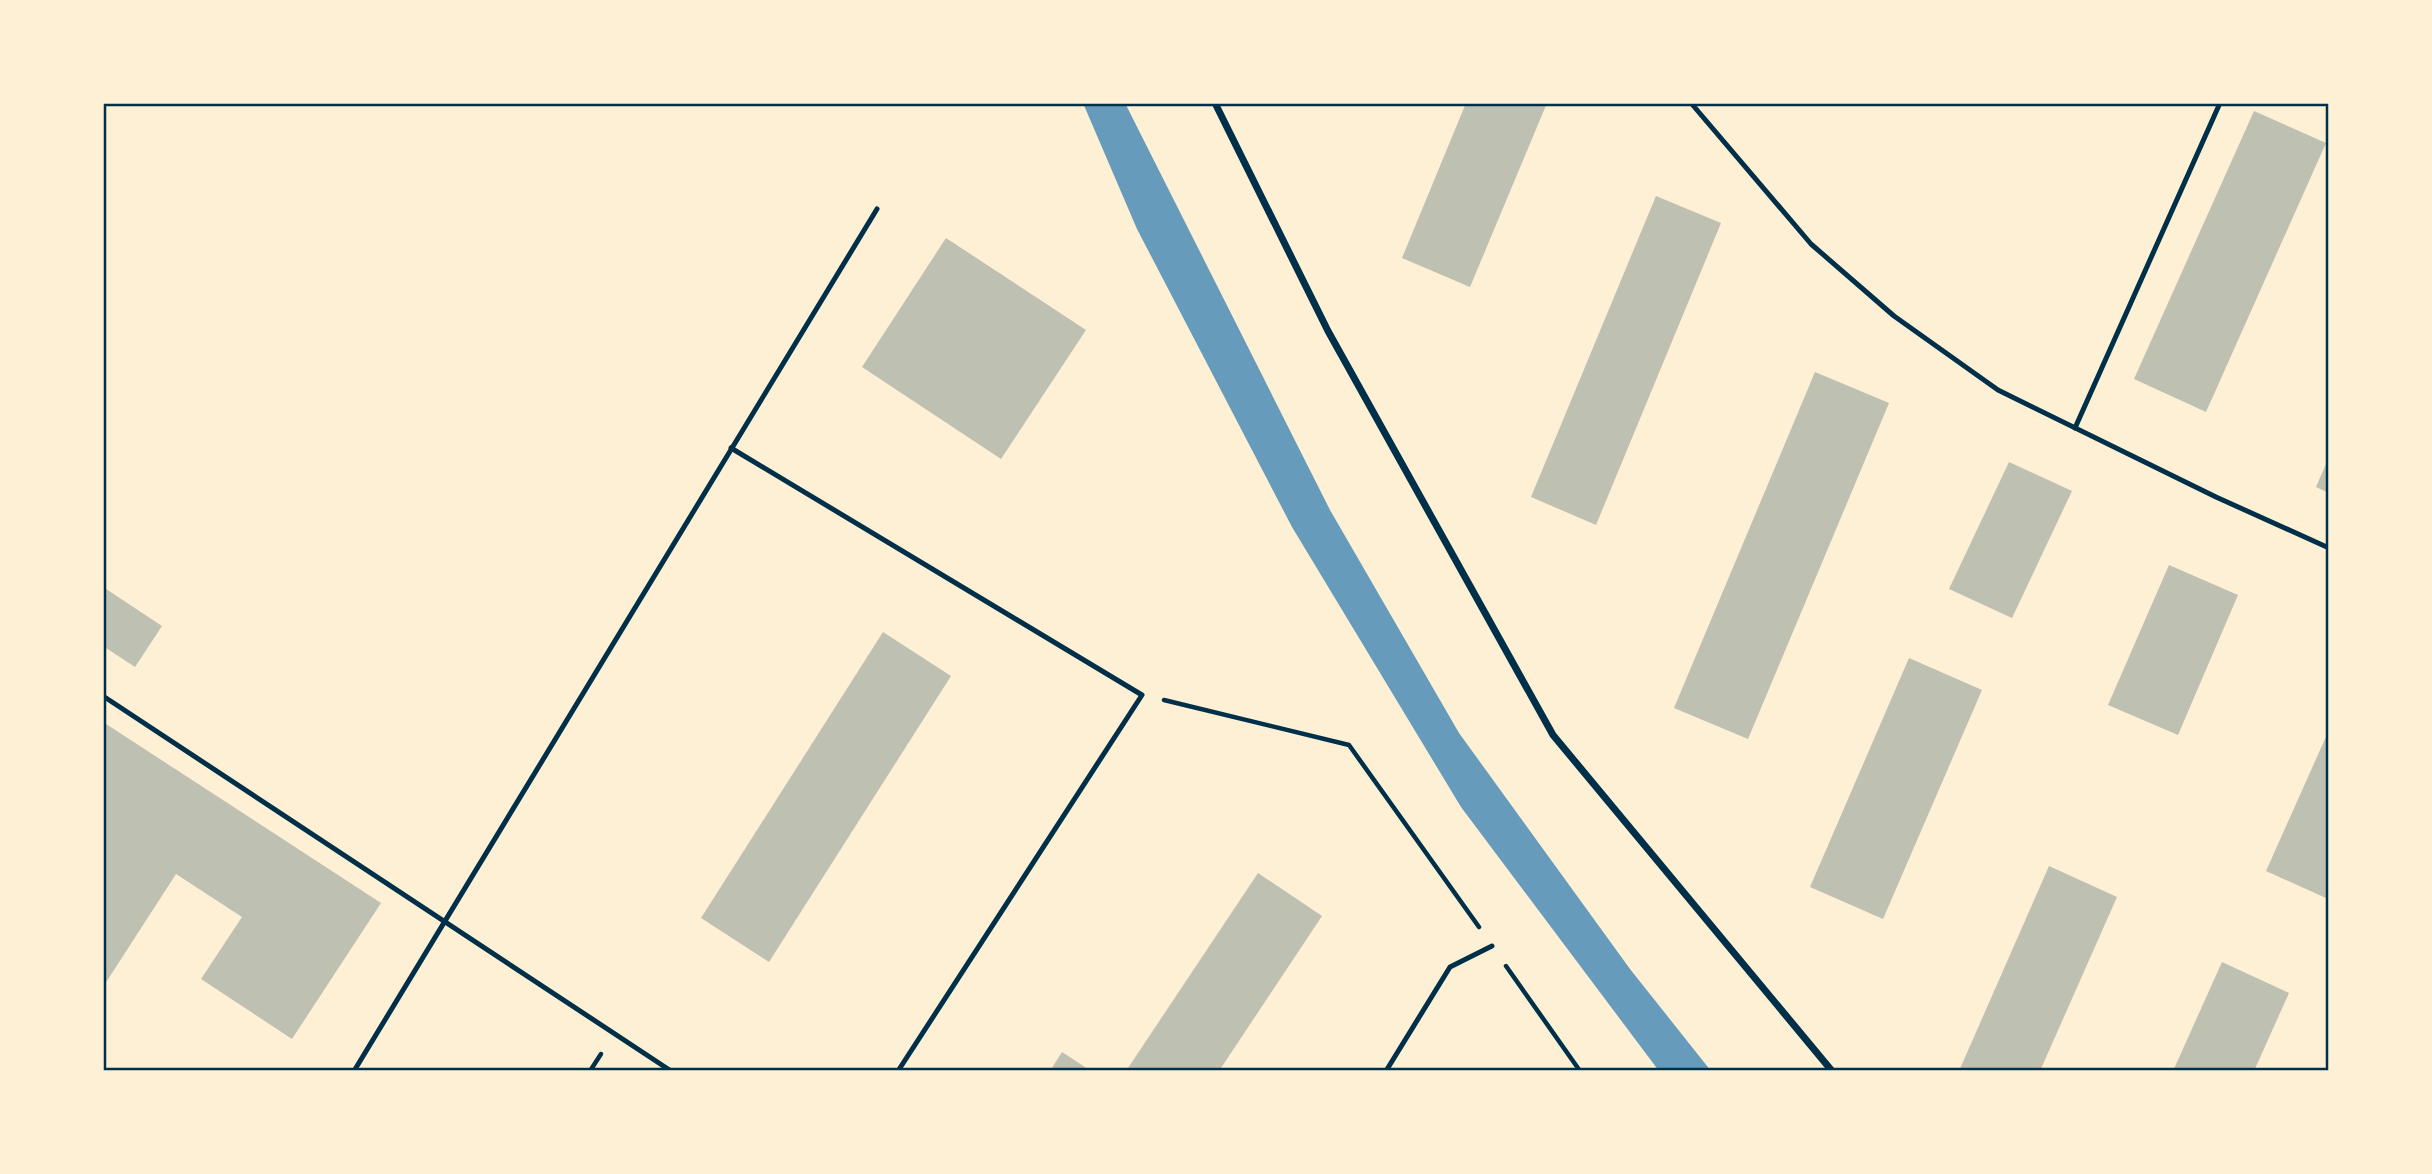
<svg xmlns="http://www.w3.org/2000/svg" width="2432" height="1174" font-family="Raleway,sans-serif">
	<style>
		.water { fill: #669bbc }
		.building { fill: #bec0b2 }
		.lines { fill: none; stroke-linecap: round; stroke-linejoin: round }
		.path { stroke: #003049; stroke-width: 4.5 }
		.service { stroke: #003049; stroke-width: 5 }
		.minor { stroke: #003049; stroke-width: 7 }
		.neatline { fill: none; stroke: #003049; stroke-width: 2.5 }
	</style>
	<rect width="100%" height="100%" fill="#fdf0d5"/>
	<polygon class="water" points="1083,103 1125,103 1330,510 1459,733 1630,969 1711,1071 1659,1071 1461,807 1292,527 1137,229"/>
	<g class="building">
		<polygon points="1466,103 1547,103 1470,287 1402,258"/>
		<polygon points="2254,111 2326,143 2206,412 2134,379"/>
		<polygon points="1656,196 1721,223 1596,525 1531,497"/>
		<polygon points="946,238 1086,330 1001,459 862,367"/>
		<polygon points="1815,372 1889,403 1748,739 1674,708"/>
		<polygon points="2329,457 2329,493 2316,487"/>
		<polygon points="2009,462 2072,491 2012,618 1949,589"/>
		<polygon points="2169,565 2238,595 2178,735 2108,705"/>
		<polygon points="103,587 162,626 135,667 103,646"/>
		<polygon points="883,632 951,676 769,962 701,918"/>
		<polygon points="1909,658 1982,690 1883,919 1810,887"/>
		<polygon points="103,722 381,903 292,1039 201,979 242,917 176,874 103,987"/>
		<polygon points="2329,730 2329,891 2326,898 2266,871"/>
		<polygon points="2049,866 2117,897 2040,1071 1959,1071"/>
		<polygon points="1258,873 1322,916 1219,1071 1126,1071"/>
		<polygon points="2222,962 2289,993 2254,1071 2173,1071"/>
		<polygon points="1062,1052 1091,1071 1050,1071"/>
	</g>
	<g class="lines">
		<g class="path">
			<polyline points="1164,700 1349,745 1479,927"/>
			<polyline points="1506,966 1580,1071"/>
			<polyline points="590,1071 601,1054"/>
		</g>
		<g class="service">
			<polyline points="1691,103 1811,244 1894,316 1998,390 2216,497 2329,548"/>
			<polyline points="2075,428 2220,103"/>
			<polyline points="731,448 1142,695 898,1071"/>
			<polyline points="103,696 671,1071"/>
			<polyline points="354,1071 877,209"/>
			<polyline points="1386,1071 1450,967 1492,946"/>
		</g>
		<polyline class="minor" points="1215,103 1328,331 1553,735 1832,1071"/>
	</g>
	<rect width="2432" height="1174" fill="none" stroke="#fdf0d5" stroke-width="210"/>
	<rect x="105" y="105" width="2222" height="964" class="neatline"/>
</svg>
